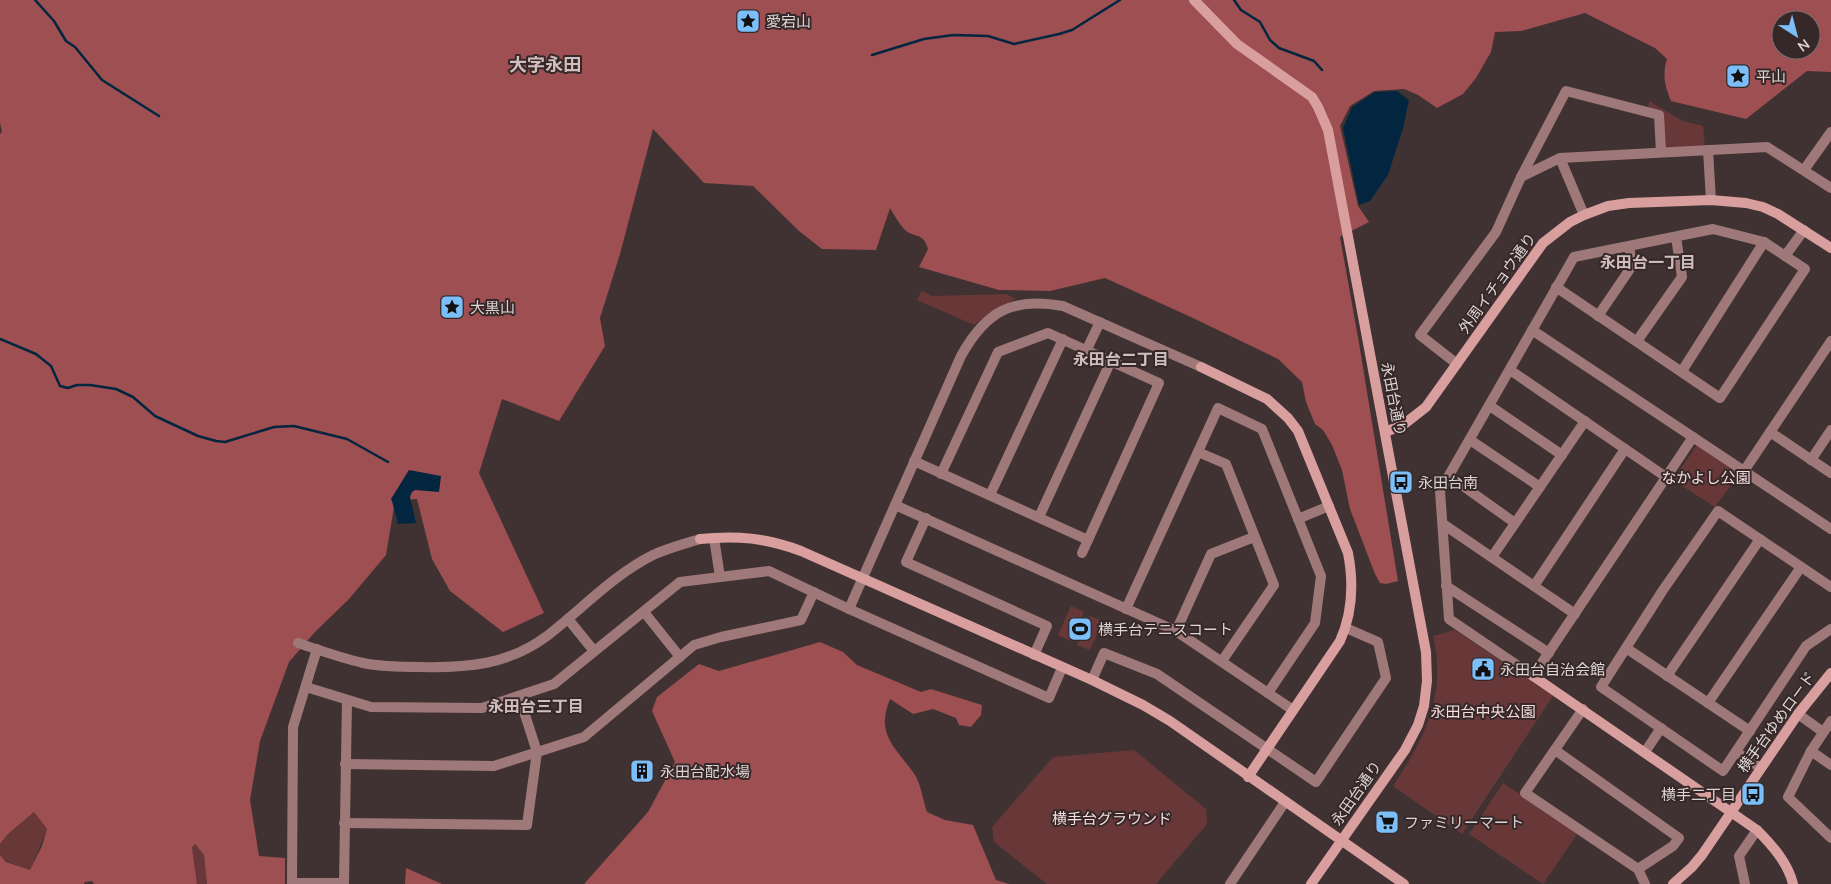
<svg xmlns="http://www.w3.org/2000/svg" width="1831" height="884" font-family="Mulish,'Noto Sans JP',sans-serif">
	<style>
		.green { fill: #683839 }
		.forest { fill: #9d4f51; fill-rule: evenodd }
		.water { fill: #032640 }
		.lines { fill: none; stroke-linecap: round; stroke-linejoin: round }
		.stream { stroke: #032640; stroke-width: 2.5 }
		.street { stroke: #9f7979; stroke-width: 10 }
		.secondary { stroke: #d99f9e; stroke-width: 10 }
		.labels { text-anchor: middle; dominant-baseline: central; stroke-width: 4; stroke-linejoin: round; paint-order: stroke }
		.poi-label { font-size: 15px; fill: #ddd4d4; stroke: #362828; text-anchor: start }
		.street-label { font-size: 15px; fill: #ddd4d4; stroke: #362828 }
		.park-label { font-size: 15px; fill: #f5dddc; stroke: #362828 }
		.neighbourhood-label { font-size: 16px; font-weight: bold; fill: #cfbebd; stroke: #362828 }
		.quarter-label { font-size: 18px; font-weight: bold; fill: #cfbebd; stroke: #362828 }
	</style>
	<rect width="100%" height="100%" fill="#403232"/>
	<g class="green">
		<polygon points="1649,101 1683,121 1703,126 1705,148 1661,152 1659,115 1648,112"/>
		<polygon points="922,291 932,296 1006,294 1016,299 1002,305 974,325 917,300"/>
		<polygon points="1697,445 1739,474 1715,507 1673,480"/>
		<polygon points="1071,606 1084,612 1071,641 1058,635"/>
		<polygon points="1090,616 1103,621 1090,650 1077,645"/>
		<path d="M1455,630L1553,696L1462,834L1393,786C1418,749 1440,709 1437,663C1437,654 1435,645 1433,636Z"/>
		<polygon points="1134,750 1206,809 1207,824 1156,884 1047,884 994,842 992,827 1053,757"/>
		<polygon points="1503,783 1578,833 1543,884 1469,834"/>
		<polygon points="34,812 47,829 30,871 6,861 0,855 0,844 7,835"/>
		<polygon points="195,844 204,855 207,884 197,884 192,846"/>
	</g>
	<g class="forest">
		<path d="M0,0H1831V72L1807,71L1746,119L1671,101C1665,86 1662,75 1667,59L1655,48L1585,13L1521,31L1495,32L1491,52L1476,78L1463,94L1437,108L1418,95L1404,89L1374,91L1350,106L1340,126L1358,206L1369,222L1340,237L1359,343L1398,581L1386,584L1380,583L1375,574L1350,509L1342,470L1332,445L1323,430L1315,424L1306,402L1302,382L1278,359L1193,318L1105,278L1050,291L999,290L919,267L928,249C923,231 914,239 904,229C899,223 894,215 890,208L876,250L822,249L799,231L753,186L704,183L653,129L620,254L600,318L605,346L559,421L502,399L479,473L544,613L503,632L450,591L432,559L417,499L395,501L386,555L349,599L315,632L289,662L260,741L250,800L259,856L285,858V884H207L204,855L195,844L192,847L197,884H94L92,881L85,882L84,884H0V855L6,862L30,870L42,846L47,829L34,812L7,835L0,844V134L2,132L0,123ZM1781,20H1811V50H1781Z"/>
		<path d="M820,642L843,652L857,665L921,692L931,689L982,705L981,715L971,727L959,725L956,718L933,709L913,714L890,699C875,736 896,747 915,775C921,785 923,800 927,812L945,820L973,825L996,880L1009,884H584L648,812L675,762L652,711L657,697L699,664L719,671Z"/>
		<polygon points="406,868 442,884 405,884"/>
	</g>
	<g class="water">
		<polygon points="1397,91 1409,100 1403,128 1388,175 1370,201 1359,205 1343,128 1352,107 1375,92"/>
		<polygon points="409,470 441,476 439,492 415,490 412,492 410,497 416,523 398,524 392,501 391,499"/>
	</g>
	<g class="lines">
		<g class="stream">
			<polyline points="35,0 54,21 66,41 75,47 102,80 159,116"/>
			<polyline points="1234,0 1241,10 1260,22 1270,40 1279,48 1314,61 1322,70"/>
			<polyline points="872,55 924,39 953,35 988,36 1014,44 1059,34 1072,30 1120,0"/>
			<polyline points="0,339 36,354 51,366 60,386 68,388 77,385 90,385 116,389 133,397 155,416 198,436 216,441 225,442 274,427 294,426 347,439 388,462"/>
		</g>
		<g class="street">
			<polyline points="1708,150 1711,200"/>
			<polyline points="1560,158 1584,215"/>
			<polyline points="1804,170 1831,132"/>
			<polyline points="1521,177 1560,158 1767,147 1831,188"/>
			<polyline points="1785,256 1804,230"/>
			<polyline points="1556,287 1720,398 1805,269 1764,242 1713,229 1574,257 1440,491 1449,619 1533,676 1693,437"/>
			<polyline points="1598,316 1632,266 1629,246"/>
			<polyline points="1532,330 1831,529"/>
			<polyline points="1637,341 1682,277 1676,237"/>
			<polyline points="1087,349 1100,322"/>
			<polyline points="1457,364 1420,335 1496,232 1521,177 1566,91 1659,115 1661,152"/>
			<polyline points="1510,370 1666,477"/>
			<polyline points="1682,371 1764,242"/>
			<polyline points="1490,406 1562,455"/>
			<polyline points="1770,432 1831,473"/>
			<polyline points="1470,440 1540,487"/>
			<polyline points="1198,452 1226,464 1274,585 1222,661"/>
			<polyline points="1811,460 1831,430"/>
			<polyline points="914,461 1088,540 1159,383 1048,333 998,352 941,474"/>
			<polyline points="1744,471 1831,341"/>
			<polyline points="1449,476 1515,523"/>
			<polyline points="990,495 1063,339"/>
			<polyline points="895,505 1176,631 1293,710"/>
			<polyline points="1039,517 1111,361"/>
			<polyline points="926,518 906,562 1047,626 1034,655"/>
			<polyline points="1298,519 1329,506"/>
			<polyline points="1443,524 1575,614"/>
			<polyline points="714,538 720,577"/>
			<polyline points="1082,553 1088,540"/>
			<polyline points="1492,557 1585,421"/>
			<polyline points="1446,586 1549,653"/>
			<polyline points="1534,586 1625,449"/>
			<polyline points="1831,587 1718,511 1663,590 1601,687 1723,771 1806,646 1831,629"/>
			<path d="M849,609L961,356C986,311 1012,297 1063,306L1201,367"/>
			<polyline points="1126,609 1218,408 1262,429 1321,576 1315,623 1268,693"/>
			<polyline points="644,612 680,657"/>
			<polyline points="568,619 594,651"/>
			<polyline points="1176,631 1211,554 1254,537"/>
			<path d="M298,643C319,650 341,658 363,663C382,667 401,667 420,667C467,668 508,665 547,636C582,609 613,575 653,555C668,548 684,544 700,539"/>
			<polyline points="1626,648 1750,731"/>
			<polyline points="317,649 293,727 292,883 344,883 347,700"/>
			<polyline points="1667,676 1760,539"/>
			<polyline points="1092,680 1104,653 1157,674 1316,782 1386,678 1378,642 1346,628"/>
			<polyline points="306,687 371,707 482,708 554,684 680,582 769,571 849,609 1049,698 1062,668"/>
			<polyline points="1708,703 1801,567"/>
			<polyline points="1583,709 1525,793 1638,869 1645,884"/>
			<polyline points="1798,714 1823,732"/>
			<polyline points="1831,721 1811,751 1788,797 1831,838"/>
			<polyline points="1555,750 1679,838 1673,846 1638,869"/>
			<polyline points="1811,751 1831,765"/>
			<polyline points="1645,752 1661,728"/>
			<polyline points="1736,752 1761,768"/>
			<polyline points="345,764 494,766 584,737 694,645 721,637 801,620 814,592"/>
			<polyline points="344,823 527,825 537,752 519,696"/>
			<polyline points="1230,884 1285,802"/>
			<polyline points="1745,884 1739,856 1757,830"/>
		</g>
		<g class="secondary">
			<polyline points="1194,0 1237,44 1312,97 1318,107 1328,130 1426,652 1427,681 1424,706 1418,725 1405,750 1311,884"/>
			<path d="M1201,367L1267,399L1288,418L1298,431L1348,553C1354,584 1353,612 1340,641L1248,777"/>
			<polyline points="1385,432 1403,425 1426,407 1543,243 1570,222 1584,215 1608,206 1629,203 1711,200 1746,203 1763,207 1778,214 1831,248"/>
			<path d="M700,539C737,535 766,538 801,551L1092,680L1143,705L1170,721L1404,884"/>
			<path d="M1533,676L1757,830C1772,845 1788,863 1793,884"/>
			<polyline points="1673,884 1692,867 1702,855 1798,714 1831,673"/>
		</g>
	</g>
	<defs>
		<g id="sight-square" transform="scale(1.25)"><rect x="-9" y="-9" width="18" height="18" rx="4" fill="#7bbef8" stroke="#362828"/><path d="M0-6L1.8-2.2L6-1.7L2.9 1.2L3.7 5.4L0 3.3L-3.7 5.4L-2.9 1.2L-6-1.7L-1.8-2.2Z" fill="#111"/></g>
		<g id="bus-square" transform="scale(1.25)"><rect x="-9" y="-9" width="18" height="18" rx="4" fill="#7bbef8" stroke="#362828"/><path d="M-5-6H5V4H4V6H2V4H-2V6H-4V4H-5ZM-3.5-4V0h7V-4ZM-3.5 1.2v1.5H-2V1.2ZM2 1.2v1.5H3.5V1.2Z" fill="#111"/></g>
		<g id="stadium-square" transform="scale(1.25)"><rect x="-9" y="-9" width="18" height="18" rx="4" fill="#7bbef8" stroke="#362828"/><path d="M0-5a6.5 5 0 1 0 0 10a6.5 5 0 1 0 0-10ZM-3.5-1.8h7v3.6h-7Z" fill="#111"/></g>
		<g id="civic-square" transform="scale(1.25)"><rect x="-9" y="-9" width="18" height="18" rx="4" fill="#7bbef8" stroke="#362828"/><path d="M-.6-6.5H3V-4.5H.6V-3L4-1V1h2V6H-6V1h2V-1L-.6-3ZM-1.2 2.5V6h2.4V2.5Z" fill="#111"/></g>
		<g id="building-square" transform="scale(1.25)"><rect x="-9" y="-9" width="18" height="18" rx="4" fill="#7bbef8" stroke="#362828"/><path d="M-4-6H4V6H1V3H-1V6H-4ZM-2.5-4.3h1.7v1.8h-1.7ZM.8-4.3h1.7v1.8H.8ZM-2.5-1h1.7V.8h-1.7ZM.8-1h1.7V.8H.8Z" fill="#111"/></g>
		<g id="supermarket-square" transform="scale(1.25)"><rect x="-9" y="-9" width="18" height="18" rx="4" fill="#7bbef8" stroke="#362828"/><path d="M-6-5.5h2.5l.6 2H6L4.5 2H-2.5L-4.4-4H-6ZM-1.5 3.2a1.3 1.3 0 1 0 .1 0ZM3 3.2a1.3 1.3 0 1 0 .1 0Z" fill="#111"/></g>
	</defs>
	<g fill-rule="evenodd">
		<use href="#sight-square" x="748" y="21"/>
		<use href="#sight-square" x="1738" y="76"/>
		<use href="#sight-square" x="452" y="307"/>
		<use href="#bus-square" x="1401" y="482"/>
		<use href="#stadium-square" x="1080" y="629"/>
		<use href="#civic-square" x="1483" y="669"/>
		<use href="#building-square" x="642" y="771"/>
		<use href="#bus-square" x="1753" y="794"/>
		<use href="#supermarket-square" x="1387" y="822"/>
	</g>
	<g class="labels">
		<g class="poi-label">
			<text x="766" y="21">愛宕山</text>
			<text x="1756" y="76">平山</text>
			<text x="470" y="307">大黒山</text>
			<text x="1418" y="482">永田台南</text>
			<text x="1098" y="629">横手台テニスコート</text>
			<text x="1500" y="669">永田台自治会館</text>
			<text x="660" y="771">永田台配水場</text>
			<text x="1736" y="794" text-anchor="end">横手二丁目</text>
			<text x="1404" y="822">ファミリーマート</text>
		</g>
		<g class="street-label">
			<text transform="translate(1497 283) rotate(-54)">外周イチョウ通り</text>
			<text transform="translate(1394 399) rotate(79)">永田台通り</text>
			<text transform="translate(1776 722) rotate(-54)">横手台ゆめロード</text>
			<text transform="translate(1356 793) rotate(-55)">永田台通り</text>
		</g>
		<g class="park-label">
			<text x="1706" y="477">なかよし公園</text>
			<text x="1483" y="711">永田台中央公園</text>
			<text x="1112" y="818">横手台グラウンド</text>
		</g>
		<g class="neighbourhood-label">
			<text x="1648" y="262">永田台一丁目</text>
			<text x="1121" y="359">永田台二丁目</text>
			<text x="536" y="706">永田台三丁目</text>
		</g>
		<g class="quarter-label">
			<text x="545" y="64">大字永田</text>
		</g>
	</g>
	<g transform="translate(1796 35) rotate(144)"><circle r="24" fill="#362828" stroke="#796d6d"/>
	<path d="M0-4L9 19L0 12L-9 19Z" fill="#7bbef8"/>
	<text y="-8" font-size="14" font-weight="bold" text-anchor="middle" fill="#ddd4d4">N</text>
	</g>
</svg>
